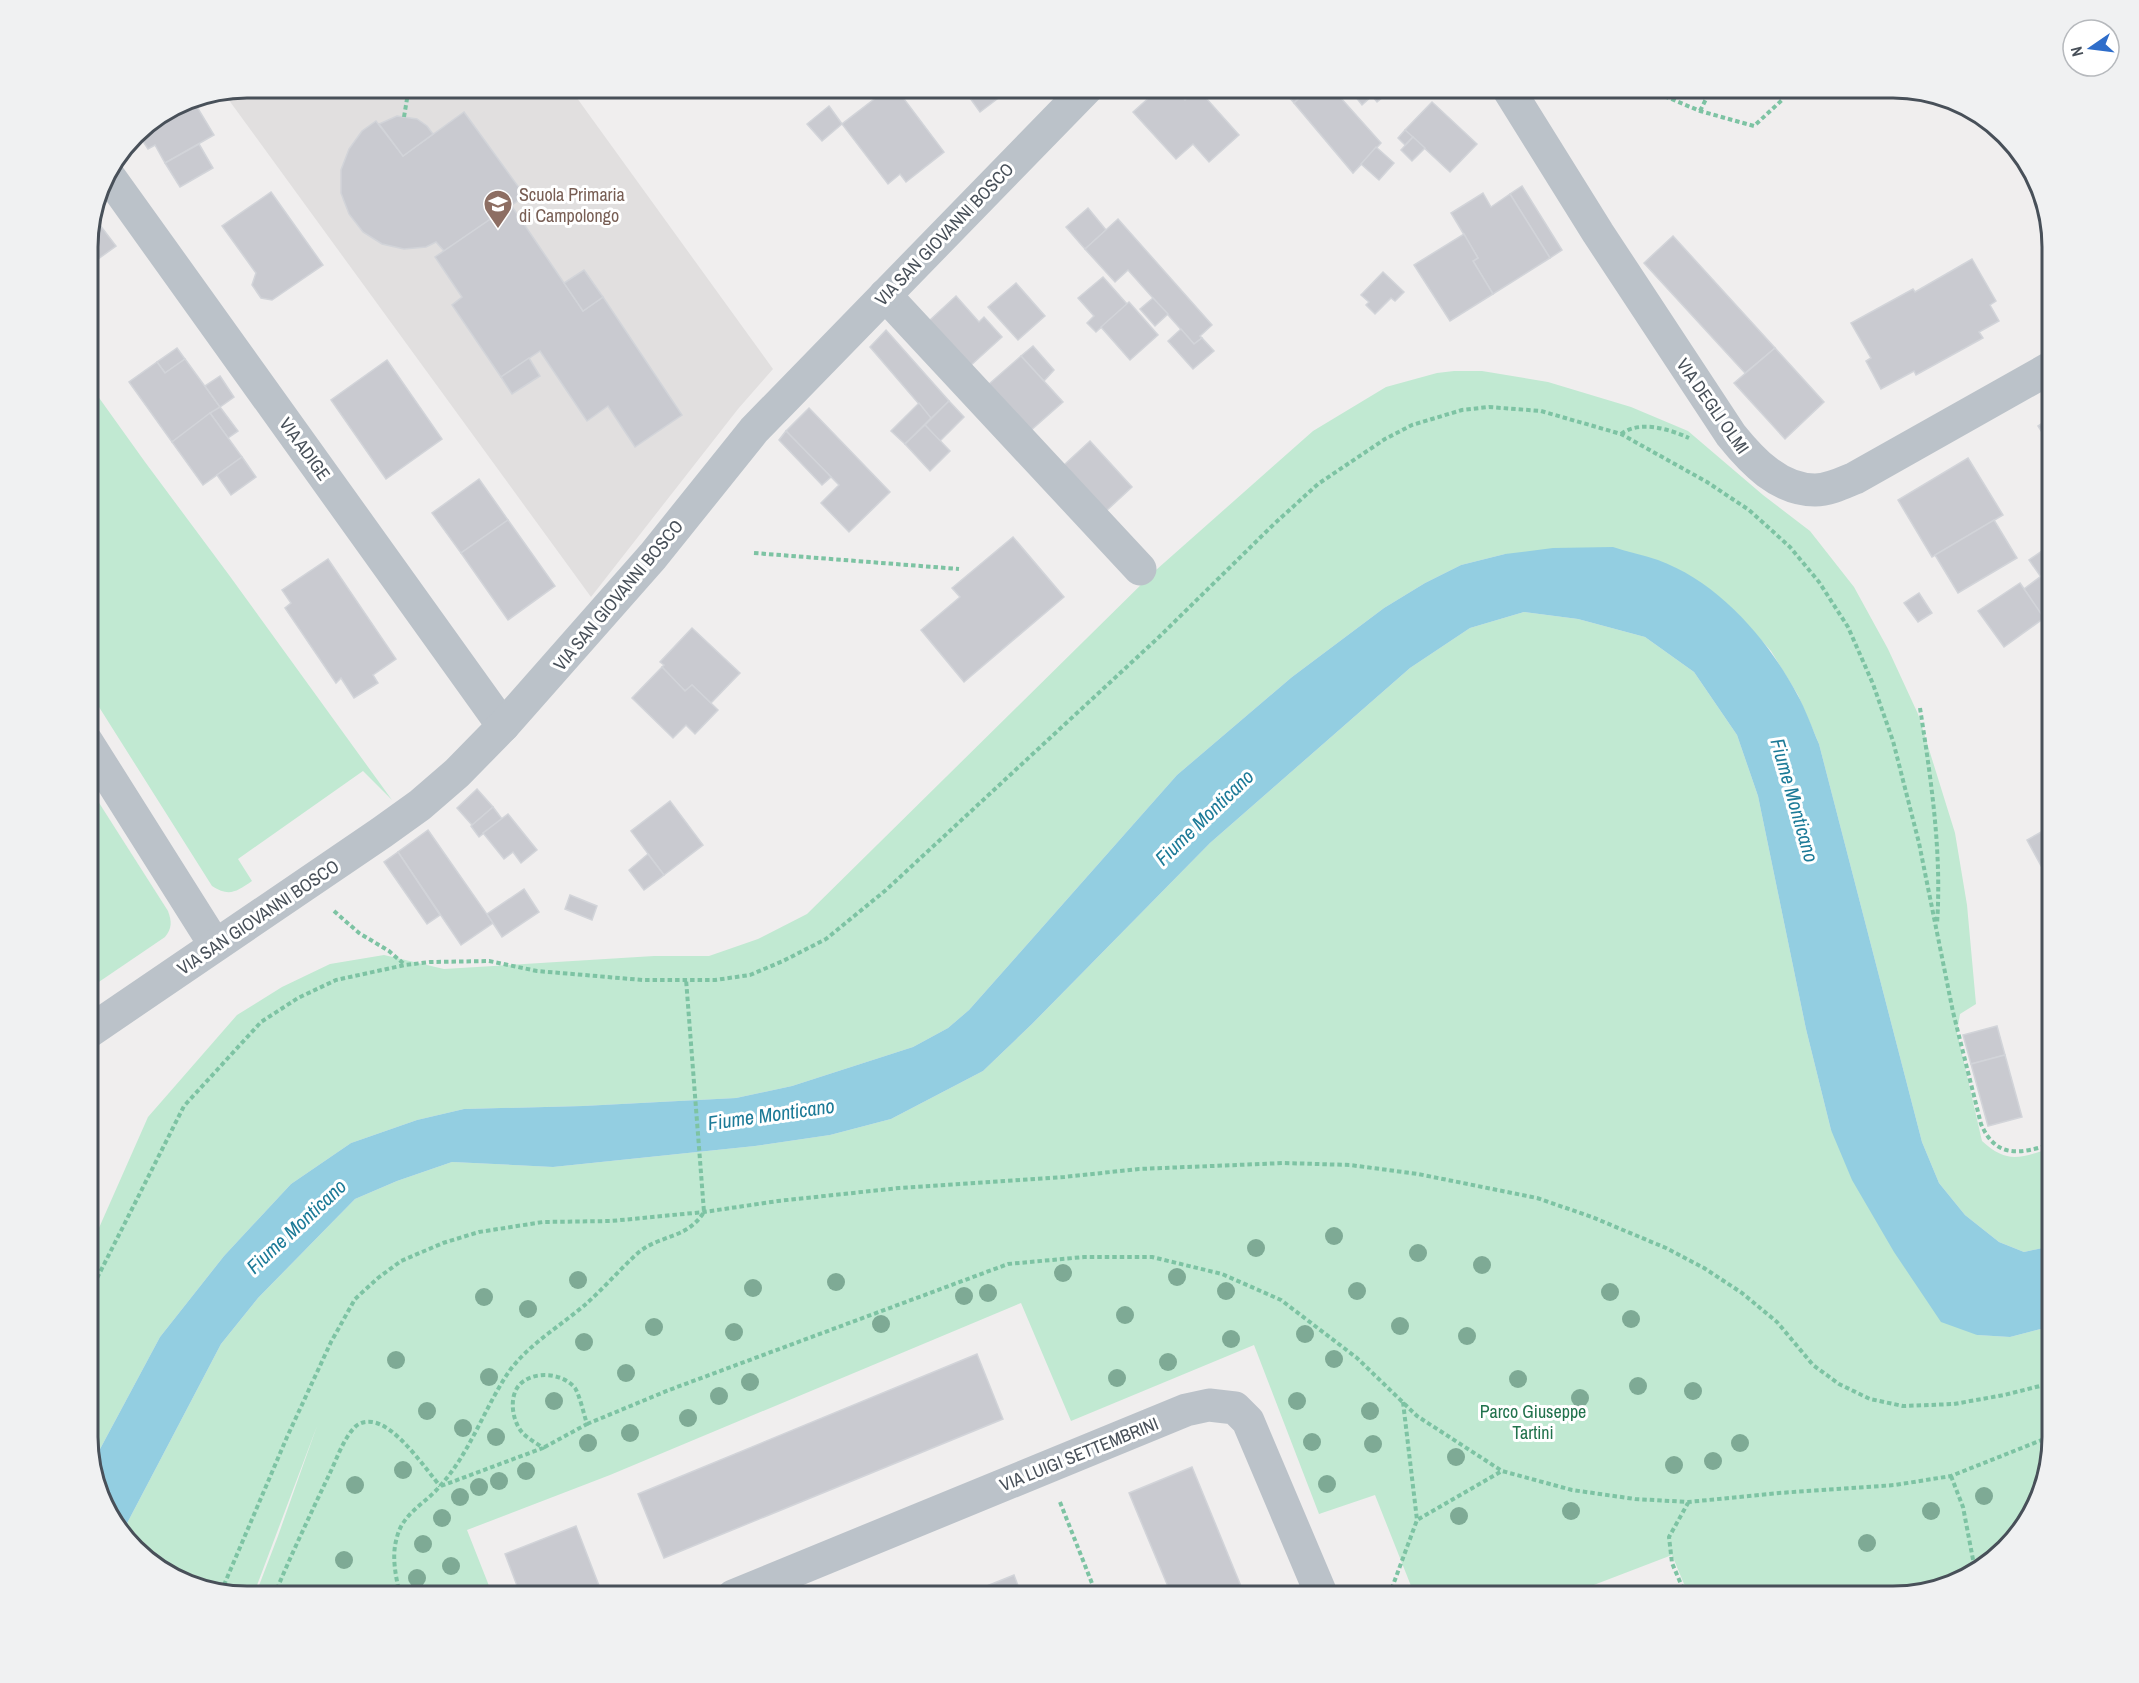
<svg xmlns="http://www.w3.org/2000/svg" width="2139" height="1683" font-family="'Archivo Narrow',sans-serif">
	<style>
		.education { fill: #e1dfdf }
		.green { fill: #c1e9d2 }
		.water { fill: #93cee1 }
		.building { fill: #c9cad0; stroke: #d2d4d9; stroke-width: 1.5 }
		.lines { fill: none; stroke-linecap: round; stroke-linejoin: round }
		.path { stroke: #7dc3a3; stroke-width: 4; stroke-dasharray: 4.5 3; stroke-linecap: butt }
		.minor { stroke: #bbc2c9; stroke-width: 33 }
		.tree { fill: #7eaa95 }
		.labels { text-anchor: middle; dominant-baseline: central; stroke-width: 6; stroke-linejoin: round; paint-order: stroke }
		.education-label { font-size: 18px; fill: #785e54; stroke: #fff; text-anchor: start }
		.street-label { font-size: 18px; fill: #485059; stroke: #fff }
		.park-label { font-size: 18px; fill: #21724c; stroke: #fff }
		.water-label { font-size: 20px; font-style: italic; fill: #1c7a97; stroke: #fff }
		.rim { fill: none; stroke: #485059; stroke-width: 3 }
	</style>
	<rect width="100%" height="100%" fill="#f0eeee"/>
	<polygon class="education" points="246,87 569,87 773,369 738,409 591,597 223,92"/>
	<g class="green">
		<path d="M1454,371H1482L1548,382L1631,407L1688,431L1763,495L1810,531L1854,587L1888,649L1918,714L1955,833L1967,905L1976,1004L1960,1014L1957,1032L1982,1141C2008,1165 2021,1157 2052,1148V1246L2024,1252L1999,1242L1965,1215L1939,1183L1922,1142L1819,744L1798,695L1771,651L1737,613L1701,583L1505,554L1461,565L1425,583L1384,608L1292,677L1177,775L969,1010L948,1028L913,1047L792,1086L736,1098L583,1106L464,1109L417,1120L351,1143L291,1184L224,1256L160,1337L92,1464L87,1447V1255L148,1117L237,1015L282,987L330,964L384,955L444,969L654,956H709L758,939L807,914L1156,570L1313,431L1386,387L1437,373Z"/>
		<path d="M87,381L145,462L229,575L392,800L363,771L238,859L252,881C236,892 229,897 212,886L87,688Z"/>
		<polygon points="1524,612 1578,619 1645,637 1694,672 1737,735 1758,796 1806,1029 1831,1130 1977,1335 2010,1337 2052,1326 2052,1437 2043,1488 2019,1534 1963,1580 1893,1596 1689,1596 1672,1555 1565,1596 1415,1596 1375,1495 1319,1514 1254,1345 1071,1421 1021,1303 610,1475 467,1530 493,1596 255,1596 278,1536 317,1426 253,1596 195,1587 149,1563 123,1531 221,1344 258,1298 355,1199 397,1181 452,1162 553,1167 755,1146 830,1135 891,1119 983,1071 1032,1024 1210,843 1410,668 1470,628"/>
		<path d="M87,784L168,911C172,922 172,928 165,937L87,990Z"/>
	</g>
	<path class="water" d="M1613,547C1628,552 1643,555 1658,560C1718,582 1767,638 1797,694C1806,710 1812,728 1819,744L1922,1142L1939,1183L1965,1215L1999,1242L2024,1252L2052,1246V1326L2010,1337L1977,1335L1941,1322L1894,1252L1852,1180L1831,1130L1806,1029L1758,796L1737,735L1694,672L1645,637L1578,619L1524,612L1470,628L1410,668L1210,843L1032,1024L983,1071L891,1119L830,1135L755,1146L553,1167L452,1162L397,1181L355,1199L258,1298L221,1344L123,1531L104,1507L92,1464L160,1337L224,1256L291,1184L351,1143L417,1120L464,1109L583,1106L736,1098L792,1086L913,1047L948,1028L969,1010L1177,775L1292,677L1384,608L1425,583L1461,565L1505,554L1553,548Z"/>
	<g class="building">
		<polygon points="890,87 895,87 944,152 906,182 900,174 888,184 842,124"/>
		<polygon points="962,87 1023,87 1012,95 1009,90 980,112"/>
		<polygon points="1161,87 1173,87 1185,100 1197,88 1239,135 1209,162 1193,144 1176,159 1133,112"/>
		<polygon points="1284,87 1311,87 1294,103 1282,89"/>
		<polygon points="1311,87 1331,87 1381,143 1353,173 1294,103"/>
		<polygon points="1348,87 1365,87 1372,96 1362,105"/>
		<polygon points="1365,87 1395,87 1377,102"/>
		<polygon points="205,95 194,102 214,135 165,163 155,145 148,149 137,132 141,127 186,99"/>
		<polygon points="1432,102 1477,144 1450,172 1405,130"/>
		<polygon points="829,106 842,124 822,141 807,124"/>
		<polygon points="464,112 525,196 444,251 436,242 426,247 404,249 382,244 363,232 349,214 341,193 341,170 349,149 362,131 376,121 403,156"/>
		<polygon points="397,116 417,119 427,126 433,134 403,156 379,124"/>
		<polygon points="1405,130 1413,137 1405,145 1398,138"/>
		<polygon points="1413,137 1425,148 1412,161 1401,150"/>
		<polygon points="199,144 213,168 180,187 165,163"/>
		<polygon points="1376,147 1394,163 1379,180 1361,164"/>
		<polygon points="1522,186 1562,250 1550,258 1510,194"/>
		<polygon points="271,192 323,265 272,300 261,298 252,285 256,273 222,226"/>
		<polygon points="1483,193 1491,207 1510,194 1550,258 1493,294 1473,261 1478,258 1451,213"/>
		<polygon points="511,205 583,311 603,297 682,415 635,447 608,406 587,421 540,351 501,377 452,305 462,297 435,257"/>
		<polygon points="1088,208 1106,230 1085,249 1066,227"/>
		<polygon points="93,216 116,246 87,267 87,236"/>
		<polygon points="1118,219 1212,325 1200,336 1202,338 1194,344 1128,270 1115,282 1085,249"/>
		<polygon points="1464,234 1478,258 1473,261 1493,294 1450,321 1414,265"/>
		<polygon points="1673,236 1775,348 1745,373 1644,263"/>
		<polygon points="1972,259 1996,301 1990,305 1999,321 1979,332 1983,338 1916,375 1914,371 1881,389 1866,361 1871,358 1851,323 1913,289 1915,292"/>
		<polygon points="584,270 603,297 583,311 564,283"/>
		<polygon points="1383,272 1404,292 1395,301 1391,298 1375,314 1366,305 1369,302 1361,295"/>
		<polygon points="1103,277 1127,304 1096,332 1087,323 1094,316 1078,298"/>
		<polygon points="1016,283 1045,316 1018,340 988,307"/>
		<polygon points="956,296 979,322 984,317 1002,337 970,366 929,321"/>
		<polygon points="1153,298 1168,314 1155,326 1140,309"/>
		<polygon points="1129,302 1158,335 1130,360 1101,327"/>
		<polygon points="1181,329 1194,344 1202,338 1214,351 1193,369 1168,341"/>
		<polygon points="886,330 949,401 931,418 870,347"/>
		<polygon points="1033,346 1054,370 1044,381 1021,356"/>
		<polygon points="177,348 185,359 165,373 157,362"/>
		<polygon points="1775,348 1824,402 1785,439 1734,383"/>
		<polygon points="1021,356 1063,402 1029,432 989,384"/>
		<polygon points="529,358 540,376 512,394 501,377"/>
		<polygon points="185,359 220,407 172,442 129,382 157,362 165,373"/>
		<polygon points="387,360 442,439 386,479 331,400"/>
		<polygon points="220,376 234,397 220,407 205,386"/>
		<polygon points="949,401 964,417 940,441 925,425"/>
		<polygon points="919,403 931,418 905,444 891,431"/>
		<polygon points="220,407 238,431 228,438 210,413"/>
		<polygon points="809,408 890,492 849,532 821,503 839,485 786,431"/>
		<polygon points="210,413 242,457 203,485 172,442"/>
		<polygon points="2052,417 2052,448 2038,426"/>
		<polygon points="925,425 950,451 930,471 905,444"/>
		<polygon points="786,431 831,477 822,485 779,440"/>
		<polygon points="1090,441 1132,487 1106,511 1064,465"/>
		<polygon points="242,457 256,477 231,495 217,475"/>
		<polygon points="1968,458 2003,515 1932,557 1898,500"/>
		<polygon points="479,479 508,520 461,553 432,513"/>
		<polygon points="508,520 555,586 508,620 461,553"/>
		<polygon points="1994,520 2017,558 1958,593 1935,555"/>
		<polygon points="1013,537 1064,597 964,682 921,630 960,597 952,588"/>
		<polygon points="2052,544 2052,568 2041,577 2029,560"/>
		<polygon points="328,559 396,659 373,675 378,683 354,698 341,678 336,683 285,608 291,603 282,590"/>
		<polygon points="2052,568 2052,607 2041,614 2024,589"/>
		<polygon points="2020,583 2044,618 2004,647 1978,611"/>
		<polygon points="1919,593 1932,613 1918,622 1904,603"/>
		<polygon points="692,628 740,673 711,703 692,685 685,691 662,667 664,665 660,662"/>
		<polygon points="662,667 685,691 692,685 718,710 695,734 686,725 673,738 632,698"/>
		<polygon points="477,789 493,807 472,825 457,808"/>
		<polygon points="670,801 703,845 664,875 631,831"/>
		<polygon points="493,807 502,819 479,837 471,826"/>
		<polygon points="508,814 537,850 521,863 513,852 504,859 483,833"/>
		<polygon points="2052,826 2052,886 2027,840"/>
		<polygon points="428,830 493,923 461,945 398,852"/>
		<polygon points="398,852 440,915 427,924 384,862"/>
		<polygon points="648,854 664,875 644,890 629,870"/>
		<polygon points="524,889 539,912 502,937 487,914"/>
		<polygon points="570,895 597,906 592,920 565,909"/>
		<polygon points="1997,1026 2005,1055 1971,1064 1963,1035"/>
		<polygon points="2005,1055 2022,1117 1988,1126 1971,1064"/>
		<polygon points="977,1354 1003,1419 664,1558 638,1494"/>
		<polygon points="1192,1467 1245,1596 1172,1596 1129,1493"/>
		<polygon points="576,1526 603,1596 521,1596 505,1554"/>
		<polygon points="1014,1575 1022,1596 962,1596"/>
	</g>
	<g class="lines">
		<g class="path">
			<polyline points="1646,87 1645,88 1700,111 1754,126 1782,100 1789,87"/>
			<polyline points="1700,111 1712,87"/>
			<polyline points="404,117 407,99 411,87"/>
			<path d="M1621,434C1640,420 1669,429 1689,438"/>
			<polyline points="754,553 959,569"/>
			<path d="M1920,708C1931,779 1942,852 1937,924"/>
			<polyline points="334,911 359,933 389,951 405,965"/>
			<path d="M87,1298L184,1106L261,1022L298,998L336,980L405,965L430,962L489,961L537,971L643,980H715L750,975L783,961L826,939L886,890L1159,637L1274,524L1318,484L1385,439L1412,425L1462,410L1489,407L1541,411L1621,434L1707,482L1749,510L1790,547L1819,582L1848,627L1873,684L1893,741L1919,843L1953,1012L1981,1124C1996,1159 2020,1154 2052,1144"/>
			<polyline points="1403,1402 1417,1520"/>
			<polyline points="587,1424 669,1390 1008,1264 1084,1257 1152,1257 1222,1274 1281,1300 1357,1358 1417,1416 1502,1471 1572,1490 1635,1499 1688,1502 1779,1493 1895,1485 1951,1476 2052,1436"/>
			<polyline points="1951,1476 1963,1507 1975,1570"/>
			<path d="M441,1486L543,1448C537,1443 526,1438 521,1431C511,1418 508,1391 524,1381C538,1371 564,1374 575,1388C580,1396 584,1415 587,1424L543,1448"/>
			<polyline points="1060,1502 1097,1596"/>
			<polyline points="221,1592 287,1437 331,1342 355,1299 378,1278 401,1261 443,1243 479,1232 543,1222 611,1221 704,1212 778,1201 899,1188 1064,1177 1139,1169 1284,1163 1350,1165 1418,1174 1537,1198 1592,1217 1666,1248 1704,1268 1742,1293 1777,1322 1813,1365 1839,1384 1870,1399 1903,1406 1954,1404 2004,1395 2052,1383"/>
			<path d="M274,1596C291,1555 310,1515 329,1475C336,1461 343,1439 355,1427C359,1423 365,1421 372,1422C396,1425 425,1468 440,1486"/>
			<path d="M400,1596C396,1576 391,1557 397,1537C403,1513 425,1504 440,1486C469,1454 483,1412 506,1376C525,1346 561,1326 587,1303C605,1287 621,1268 639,1252C662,1234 687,1239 704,1212L686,979"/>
			<polyline points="1389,1596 1417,1520 1502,1471"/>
			<polyline points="1686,1596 1672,1563 1669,1537 1688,1503"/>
		</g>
		<g class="minor">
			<path d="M1507,87L1598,233L1731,435C1752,461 1779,490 1815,490C1829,490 1843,483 1855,478L2052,367"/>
			<polyline points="106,172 503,726"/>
			<polyline points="885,295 1140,569"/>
			<polyline points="87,742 215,945"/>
			<polyline points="87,1033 381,833 420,805 457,773 503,726 653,556 754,430 1088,87"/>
			<polyline points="733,1596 1186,1410 1209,1405 1235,1408 1248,1421 1322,1596"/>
		</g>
	</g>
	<g class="tree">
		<circle cx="1334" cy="1236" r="9"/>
		<circle cx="1256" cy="1248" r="9"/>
		<circle cx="1418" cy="1253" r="9"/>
		<circle cx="1482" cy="1265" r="9"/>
		<circle cx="1063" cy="1273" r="9"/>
		<circle cx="1177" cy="1277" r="9"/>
		<circle cx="578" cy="1280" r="9"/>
		<circle cx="836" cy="1282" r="9"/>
		<circle cx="753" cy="1288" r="9"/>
		<circle cx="1226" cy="1291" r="9"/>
		<circle cx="1357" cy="1291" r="9"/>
		<circle cx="1610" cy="1292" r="9"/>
		<circle cx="988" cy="1293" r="9"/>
		<circle cx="964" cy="1296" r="9"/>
		<circle cx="484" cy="1297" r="9"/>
		<circle cx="528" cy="1309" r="9"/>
		<circle cx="1125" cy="1315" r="9"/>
		<circle cx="1631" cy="1319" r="9"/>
		<circle cx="881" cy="1324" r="9"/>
		<circle cx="1400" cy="1326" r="9"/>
		<circle cx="654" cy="1327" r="9"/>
		<circle cx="734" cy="1332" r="9"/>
		<circle cx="1305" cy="1334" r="9"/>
		<circle cx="1467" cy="1336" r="9"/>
		<circle cx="1231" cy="1339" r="9"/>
		<circle cx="584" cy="1342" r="9"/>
		<circle cx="1334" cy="1359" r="9"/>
		<circle cx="396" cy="1360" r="9"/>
		<circle cx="1168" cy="1362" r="9"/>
		<circle cx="626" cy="1373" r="9"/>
		<circle cx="489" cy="1377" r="9"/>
		<circle cx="1117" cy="1378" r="9"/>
		<circle cx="1518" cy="1379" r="9"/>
		<circle cx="750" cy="1382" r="9"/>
		<circle cx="1638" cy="1386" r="9"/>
		<circle cx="1693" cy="1391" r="9"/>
		<circle cx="719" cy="1396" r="9"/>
		<circle cx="1580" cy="1398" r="9"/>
		<circle cx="554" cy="1401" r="9"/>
		<circle cx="1297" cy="1401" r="9"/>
		<circle cx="427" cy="1411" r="9"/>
		<circle cx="1370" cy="1411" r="9"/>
		<circle cx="688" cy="1418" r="9"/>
		<circle cx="463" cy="1428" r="9"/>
		<circle cx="630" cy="1433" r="9"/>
		<circle cx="496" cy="1437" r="9"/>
		<circle cx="1312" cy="1442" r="9"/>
		<circle cx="588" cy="1443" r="9"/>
		<circle cx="1740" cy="1443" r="9"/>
		<circle cx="1373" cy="1444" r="9"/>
		<circle cx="1456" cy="1457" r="9"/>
		<circle cx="1713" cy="1461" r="9"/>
		<circle cx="1674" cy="1465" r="9"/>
		<circle cx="403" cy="1470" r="9"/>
		<circle cx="526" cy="1471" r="9"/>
		<circle cx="499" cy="1481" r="9"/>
		<circle cx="1327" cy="1484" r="9"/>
		<circle cx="355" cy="1485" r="9"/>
		<circle cx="479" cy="1487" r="9"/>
		<circle cx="1984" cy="1496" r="9"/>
		<circle cx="460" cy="1497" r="9"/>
		<circle cx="1571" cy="1511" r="9"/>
		<circle cx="1931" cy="1511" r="9"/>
		<circle cx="1459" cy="1516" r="9"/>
		<circle cx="442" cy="1518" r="9"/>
		<circle cx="1867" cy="1543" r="9"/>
		<circle cx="423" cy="1544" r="9"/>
		<circle cx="344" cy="1560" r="9"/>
		<circle cx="451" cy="1566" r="9"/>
		<circle cx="417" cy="1578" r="9"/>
	</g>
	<defs>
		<g id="school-pin" transform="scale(1.5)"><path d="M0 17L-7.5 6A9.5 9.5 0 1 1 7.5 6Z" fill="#8d6e63" stroke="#fff"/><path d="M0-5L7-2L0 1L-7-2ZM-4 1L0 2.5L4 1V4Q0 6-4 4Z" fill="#fff"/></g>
	</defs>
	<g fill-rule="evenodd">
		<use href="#school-pin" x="498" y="204"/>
	</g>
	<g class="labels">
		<g class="education-label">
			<text x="519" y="194">Scuola Primaria<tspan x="519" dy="21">di Campolongo</tspan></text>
		</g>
		<g class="street-label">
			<text transform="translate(944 234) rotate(-46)">VIA SAN GIOVANNI BOSCO</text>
			<text transform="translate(1713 406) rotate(55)">VIA DEGLI OLMI</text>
			<text transform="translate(305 449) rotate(54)">VIA ADIGE</text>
			<text transform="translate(618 595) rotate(-50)">VIA SAN GIOVANNI BOSCO</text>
			<text transform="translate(258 917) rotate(-34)">VIA SAN GIOVANNI BOSCO</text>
			<text transform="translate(1079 1454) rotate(-22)">VIA LUIGI SETTEMBRINI</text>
		</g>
		<g class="park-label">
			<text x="1533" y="1411">Parco Giuseppe<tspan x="1533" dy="21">Tartini</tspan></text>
		</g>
		<g class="water-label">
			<text transform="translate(1795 800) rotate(74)">Fiume Monticano</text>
			<text transform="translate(1204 817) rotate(-44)">Fiume Monticano</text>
			<text transform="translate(771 1114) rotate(-8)">Fiume Monticano</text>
			<text transform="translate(296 1226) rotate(-43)">Fiume Monticano</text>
		</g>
	</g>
	<path d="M0 0H2139V1683H0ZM247 98H1893A149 149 0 0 1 2042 247V1437A149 149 0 0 1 1893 1586H247A149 149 0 0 1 98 1437V247A149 149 0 0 1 247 98Z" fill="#f0f1f2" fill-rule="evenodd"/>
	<path class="rim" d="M247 98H1893A149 149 0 0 1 2042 247V1437A149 149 0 0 1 1893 1586H247A149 149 0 0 1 98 1437V247A149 149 0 0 1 247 98Z"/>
	<g transform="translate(2091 48) rotate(256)"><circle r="28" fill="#ffffff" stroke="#b6b9bd" stroke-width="1.5"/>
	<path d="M0-4.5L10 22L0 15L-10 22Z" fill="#2e6dca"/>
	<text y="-9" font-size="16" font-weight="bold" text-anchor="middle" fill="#485059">N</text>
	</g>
</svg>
